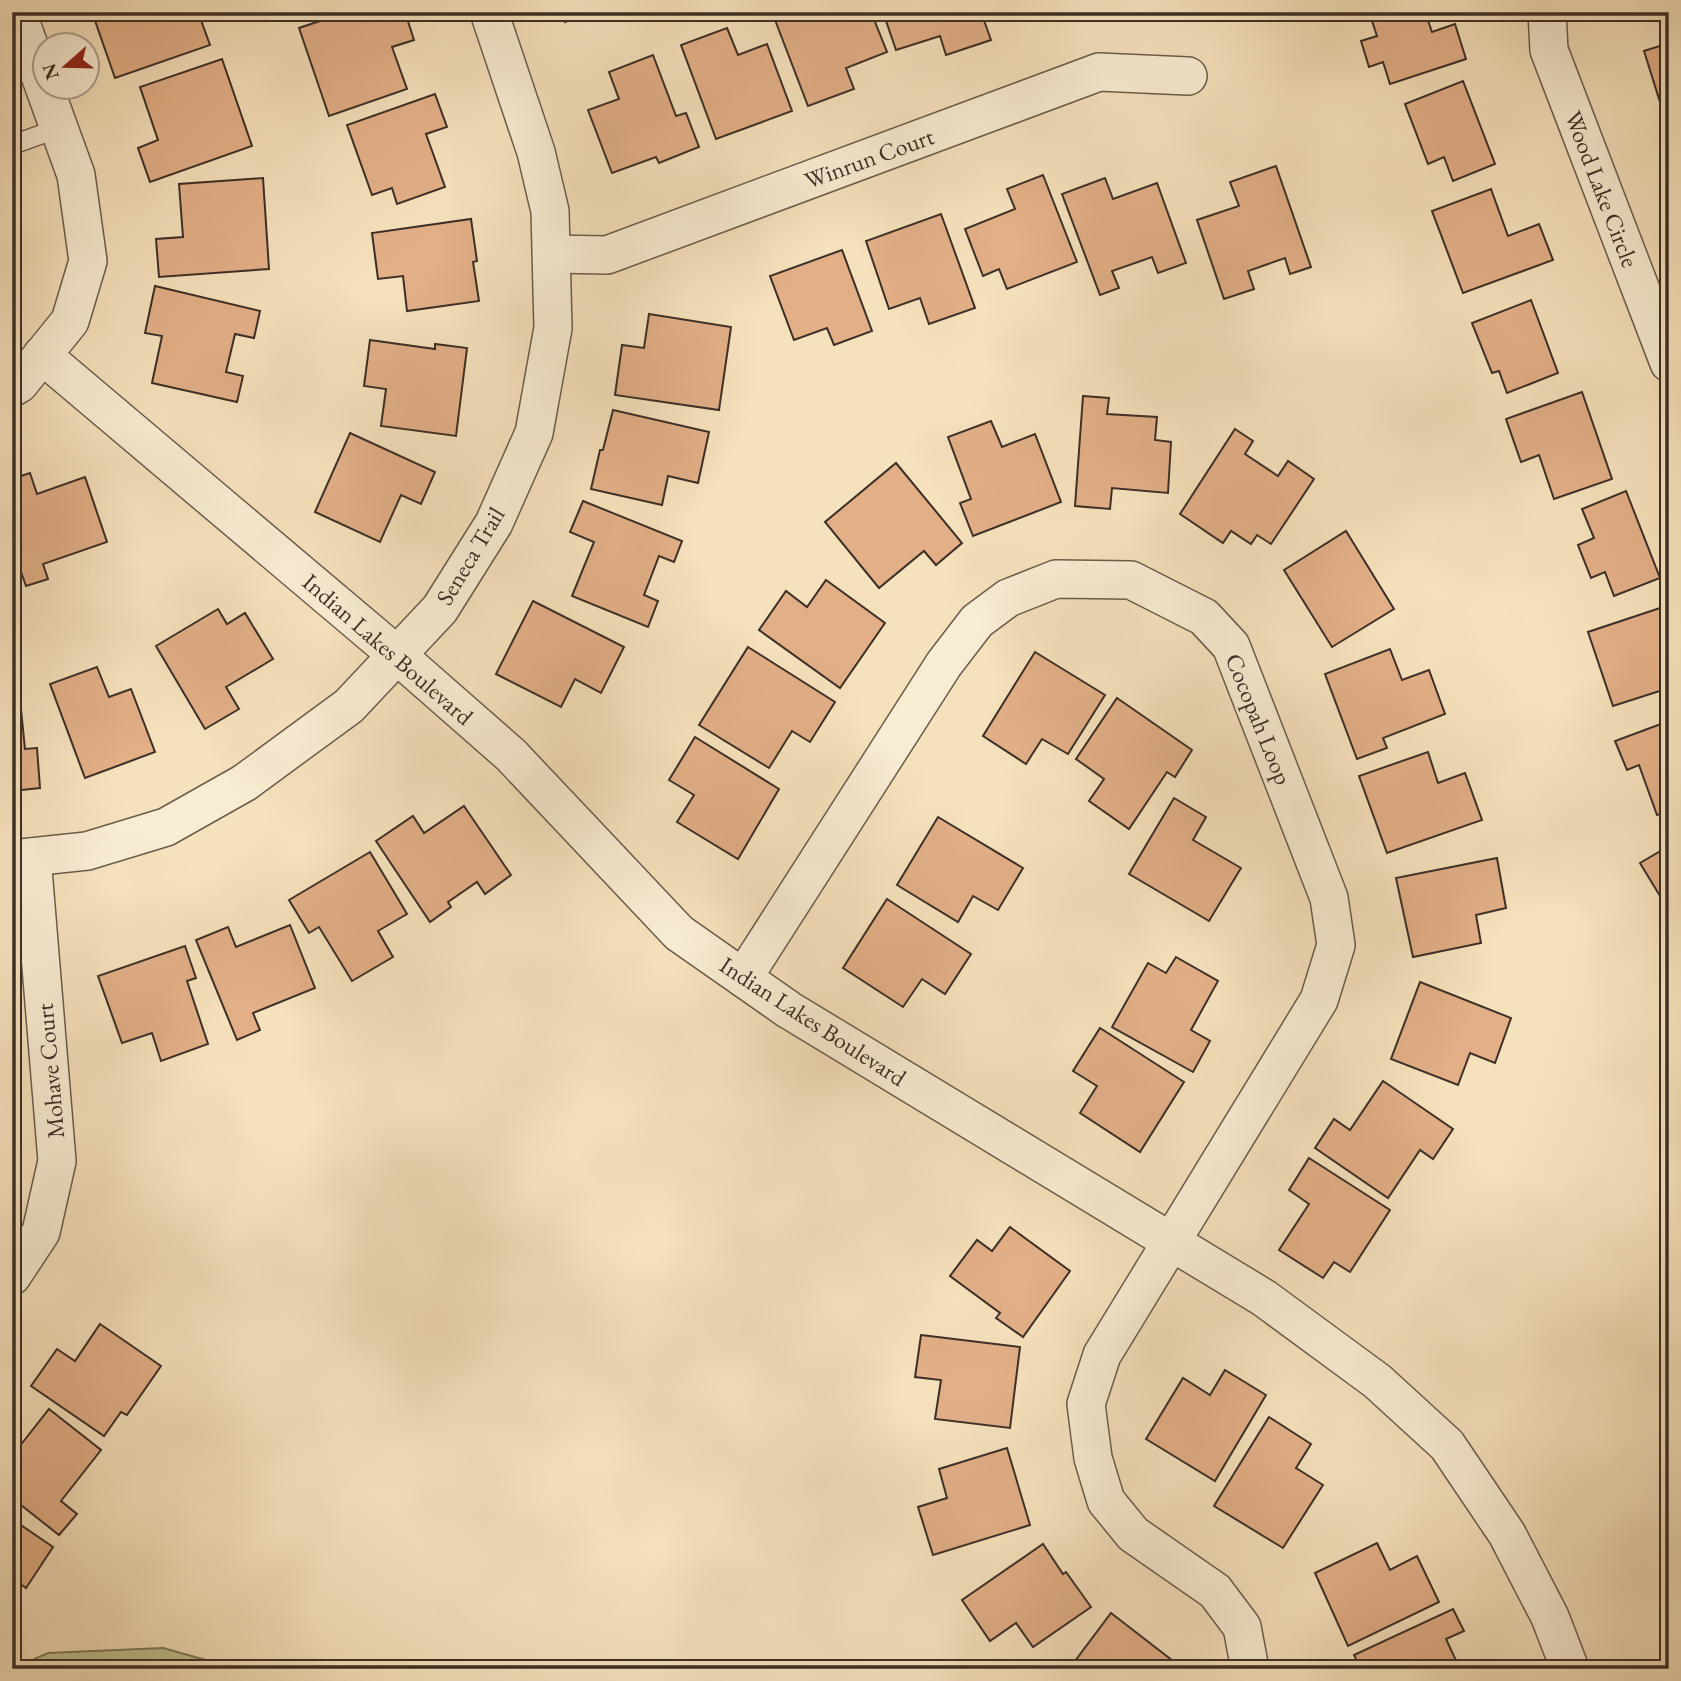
<svg xmlns="http://www.w3.org/2000/svg" width="1681" height="1681" font-family="'EB Garamond',serif">
	<style>
		.green { fill: #c0c28e; stroke: #7e785a; stroke-width: 2 }
		.building { fill: #e2af87; stroke: #3c2f27; stroke-width: 2 }
		.lines { fill: none; stroke-linecap: round; stroke-linejoin: round }
		.lane-casing { stroke: #6a5c4c; stroke-width: 21 }
		.street-casing { stroke: #6a5c4c; stroke-width: 40 }
		.lane { stroke: #f8ecd3; stroke-width: 18 }
		.street { stroke: #f8ecd3; stroke-width: 37 }
		.labels { text-anchor: middle; dominant-baseline: central; stroke-width: 5; stroke-linejoin: round; paint-order: stroke }
		.street-label { font-size: 24px; fill: #3c2f27; stroke: #f8ecd3 }
	</style>
	<rect width="100%" height="100%" fill="#f5e1bc"/>
	<filter id="stains"><feTurbulence type="fractalNoise" baseFrequency=".00286" numOctaves="4"/><feColorMatrix values="0 0 0 0 .2 0 0 0 0 .09 0 0 0 0 .02 0 0 0 .5 -.17"/></filter>
	<radialGradient id="worn" r=".72"><stop offset=".6" stop-color="#630" stop-opacity="0"/><stop offset="1" stop-color="#630" stop-opacity=".3"/></radialGradient>
	<polygon class="green" points="163,1648 238,1669 28,1669 34,1659 48,1653"/>
	<g class="building">
		<polygon points="92,12 198,12 210,45 115,78"/>
		<polygon points="347,12 405,12 414,40 392,47 407,89 329,116 299,28"/>
		<polygon points="562,12 595,12 565,22"/>
		<polygon points="772,12 871,12 887,52 846,68 854,89 808,106"/>
		<polygon points="883,12 981,12 991,40 946,55 940,36 896,50"/>
		<polygon points="1369,12 1425,12 1432,32 1455,24 1466,59 1390,84 1383,62 1369,67 1361,41 1377,36"/>
		<polygon points="727,28 738,55 767,44 792,111 716,139 681,45"/>
		<polygon points="1669,43 1669,117 1665,118 1644,51"/>
		<polygon points="653,55 676,116 686,113 699,147 659,163 656,157 612,173 588,110 619,99 609,72"/>
		<polygon points="222,59 252,146 150,182 138,148 158,140 140,87"/>
		<polygon points="1463,81 1495,164 1453,181 1444,157 1428,164 1405,104"/>
		<polygon points="435,94 447,127 426,134 445,187 397,204 392,188 372,195 347,125"/>
		<polygon points="1276,166 1311,267 1290,274 1285,258 1248,271 1254,289 1224,299 1197,220 1239,206 1230,182"/>
		<polygon points="1043,175 1077,262 1007,289 999,269 983,276 965,229 1015,209 1007,189"/>
		<polygon points="263,178 269,269 159,277 156,239 183,237 179,184"/>
		<polygon points="1105,178 1113,199 1157,183 1186,263 1158,273 1152,257 1112,271 1119,288 1100,295 1062,194"/>
		<polygon points="1491,189 1508,236 1539,224 1553,260 1463,293 1432,211"/>
		<polygon points="941,214 975,308 929,324 920,298 889,309 866,241"/>
		<polygon points="471,219 477,261 473,262 479,301 407,311 403,276 378,279 372,233"/>
		<polygon points="842,250 872,331 834,345 827,328 794,340 770,276"/>
		<polygon points="155,286 260,311 254,338 235,334 226,372 243,376 237,402 152,383 162,336 145,333"/>
		<polygon points="1531,300 1558,373 1507,393 1499,371 1492,373 1472,323"/>
		<polygon points="649,314 731,327 719,410 615,395 622,345 644,348"/>
		<polygon points="370,340 435,349 435,344 467,348 456,436 381,426 386,389 364,386"/>
		<polygon points="1582,392 1612,479 1554,499 1539,455 1521,462 1506,419"/>
		<polygon points="1083,396 1109,398 1107,414 1157,417 1155,440 1171,442 1168,493 1112,488 1110,509 1075,506"/>
		<polygon points="613,410 709,432 698,483 668,476 662,505 591,489 600,450 603,450"/>
		<polygon points="991,421 1002,447 1035,434 1061,502 973,536 960,503 971,499 948,437"/>
		<polygon points="1235,429 1253,441 1245,454 1278,476 1288,461 1314,479 1271,544 1257,535 1251,544 1231,531 1223,543 1180,514"/>
		<polygon points="350,433 435,472 421,504 401,495 380,542 315,512"/>
		<polygon points="896,463 962,543 936,565 924,551 879,588 825,522"/>
		<polygon points="30,473 37,494 85,477 107,542 43,564 48,579 26,586 12,546 12,479"/>
		<polygon points="1626,491 1660,578 1614,596 1605,572 1591,578 1578,545 1594,538 1582,509"/>
		<polygon points="583,501 682,541 674,562 659,556 644,595 658,601 648,627 572,596 594,542 570,532"/>
		<polygon points="1346,531 1394,609 1332,647 1284,570"/>
		<polygon points="826,580 885,623 840,688 759,630 786,591 807,607"/>
		<polygon points="533,601 624,647 601,693 575,679 561,707 496,674"/>
		<polygon points="1660,608 1669,632 1669,639 1663,641 1669,657 1669,688 1613,706 1588,632"/>
		<polygon points="218,609 227,624 245,613 273,659 226,687 239,709 205,729 156,646"/>
		<polygon points="748,647 835,702 810,742 792,731 769,768 699,725"/>
		<polygon points="1390,649 1402,680 1429,670 1445,714 1383,738 1387,748 1357,759 1325,674"/>
		<polygon points="1035,652 1105,695 1068,754 1042,739 1026,764 983,736"/>
		<polygon points="97,667 109,697 131,689 155,752 85,778 50,684"/>
		<polygon points="19,689 25,749 37,748 40,788 12,791 12,690"/>
		<polygon points="1117,698 1192,750 1175,777 1167,772 1129,829 1089,801 1104,779 1076,759"/>
		<polygon points="1669,721 1669,811 1657,815 1639,765 1627,770 1615,741"/>
		<polygon points="695,737 779,789 738,859 677,822 694,795 669,780"/>
		<polygon points="1428,752 1438,783 1465,773 1482,820 1387,853 1359,776"/>
		<polygon points="1174,798 1206,817 1193,840 1241,868 1209,921 1129,874"/>
		<polygon points="464,806 511,875 485,894 477,882 448,902 451,907 430,922 376,841 413,816 424,833"/>
		<polygon points="938,817 1023,868 998,910 973,896 958,922 897,885"/>
		<polygon points="1669,846 1669,891 1660,896 1640,863"/>
		<polygon points="370,852 407,914 378,931 393,957 352,981 319,927 309,933 289,900"/>
		<polygon points="1497,858 1506,908 1476,915 1481,943 1413,957 1396,878"/>
		<polygon points="887,899 971,954 945,994 922,979 903,1007 843,968"/>
		<polygon points="290,925 315,988 253,1013 260,1030 237,1040 196,940 228,927 236,947"/>
		<polygon points="185,946 196,978 187,981 208,1044 161,1061 152,1033 122,1043 98,976"/>
		<polygon points="1176,957 1218,981 1191,1030 1210,1041 1193,1072 1112,1027 1148,963 1166,973"/>
		<polygon points="1420,982 1511,1018 1495,1063 1470,1053 1458,1085 1391,1059"/>
		<polygon points="1100,1028 1184,1082 1140,1152 1080,1113 1097,1086 1073,1071"/>
		<polygon points="1383,1081 1453,1129 1433,1159 1420,1150 1388,1198 1315,1148 1334,1119 1350,1130"/>
		<polygon points="1309,1158 1390,1210 1350,1272 1334,1262 1323,1278 1279,1250 1309,1204 1289,1190"/>
		<polygon points="1010,1227 1070,1271 1023,1337 996,1318 1000,1313 950,1276 977,1240 992,1251"/>
		<polygon points="100,1324 161,1366 127,1415 121,1412 104,1436 31,1386 57,1349 75,1361"/>
		<polygon points="921,1335 1020,1347 1010,1428 935,1419 941,1380 915,1377"/>
		<polygon points="1225,1370 1266,1395 1215,1481 1146,1439 1183,1378 1210,1395"/>
		<polygon points="49,1409 101,1450 61,1501 77,1514 59,1535 12,1498 12,1456"/>
		<polygon points="1269,1417 1311,1444 1296,1468 1323,1485 1283,1548 1214,1506"/>
		<polygon points="1007,1448 1030,1525 933,1555 918,1507 947,1498 939,1469"/>
		<polygon points="12,1519 53,1547 26,1588 12,1578"/>
		<polygon points="1377,1543 1390,1570 1417,1556 1439,1602 1348,1646 1315,1573"/>
		<polygon points="1043,1544 1063,1574 1066,1572 1091,1607 1033,1647 1016,1623 990,1641 962,1600"/>
		<polygon points="1453,1609 1464,1631 1446,1639 1460,1669 1361,1669 1354,1655"/>
		<polygon points="1111,1613 1173,1661 1167,1669 1069,1669"/>
	</g>
	<g class="lines">
		<g class="lane-casing">
			<polyline id="lane" points="12,145 59,128"/>
		</g>
		<g class="street-casing">
			<g id="street">
				<polyline points="1547,12 1549,50 1669,363"/>
				<polyline points="552,254 607,255 1099,72 1188,76"/>
				<polyline points="42,355 397,655 511,755 679,933 789,1010 1264,1298 1377,1381 1447,1445 1507,1534 1550,1617 1570,1669"/>
				<polyline points="12,388 19,384 70,321 88,261 76,175 17,12"/>
				<polyline points="12,859 87,851 166,827 244,783 349,706 440,609 494,523 534,433 553,328 550,211 536,152 489,12"/>
				<polyline points="743,978 944,664 977,621 1008,598 1056,579 1131,580 1204,617 1231,646 1329,898 1336,945 1319,1000 1102,1355 1086,1404 1093,1458 1106,1501 1133,1534 1215,1591 1242,1627 1250,1669"/>
				<polyline points="12,1276 41,1232 57,1161 32,857"/>
			</g>
		</g>
		<use href="#lane" class="lane"/>
		<use href="#street" class="street"/>
	</g>
	<g class="labels">
		<g class="street-label">
			<text transform="translate(869 158) rotate(-20)">Winrun Court</text>
			<text transform="translate(1602 189) rotate(69)">Wood Lake Circle</text>
			<text transform="translate(470 556) rotate(-59)">Seneca Trail</text>
			<text transform="translate(388 649) rotate(41)">Indian Lakes Boulevard</text>
			<text transform="translate(1259 719) rotate(68)">Cocopah Loop</text>
			<text transform="translate(813 1021) rotate(33)">Indian Lakes Boulevard</text>
			<text transform="translate(50 1071) rotate(-95)">Mohave Court</text>
		</g>
	</g>
	<rect width="1681" height="1681" fill="none" stroke="#f5e1bc" stroke-width="42"/>
	<rect x="14" y="14" width="1653" height="1653" fill="none" stroke="#3c2f27" stroke-width="3.5"/>
	<rect x="21" y="21" width="1639" height="1639" fill="none" stroke="#3c2f27" stroke-width="2"/>
	<g transform="translate(66 66) rotate(250)"><circle r="33" fill="#f8ecd3" stroke="#ada08e" stroke-width="2"/>
	<path d="M0-5L12 26L0 18L-12 26Z" fill="#8f2418"/>
	<text y="-10" font-size="19" font-weight="bold" text-anchor="middle" fill="#3c2f27">N</text>
	</g>
	<rect width="100%" height="100%" filter="url(#stains)"/>
	<rect width="100%" height="100%" fill="url(#worn)"/>
</svg>
